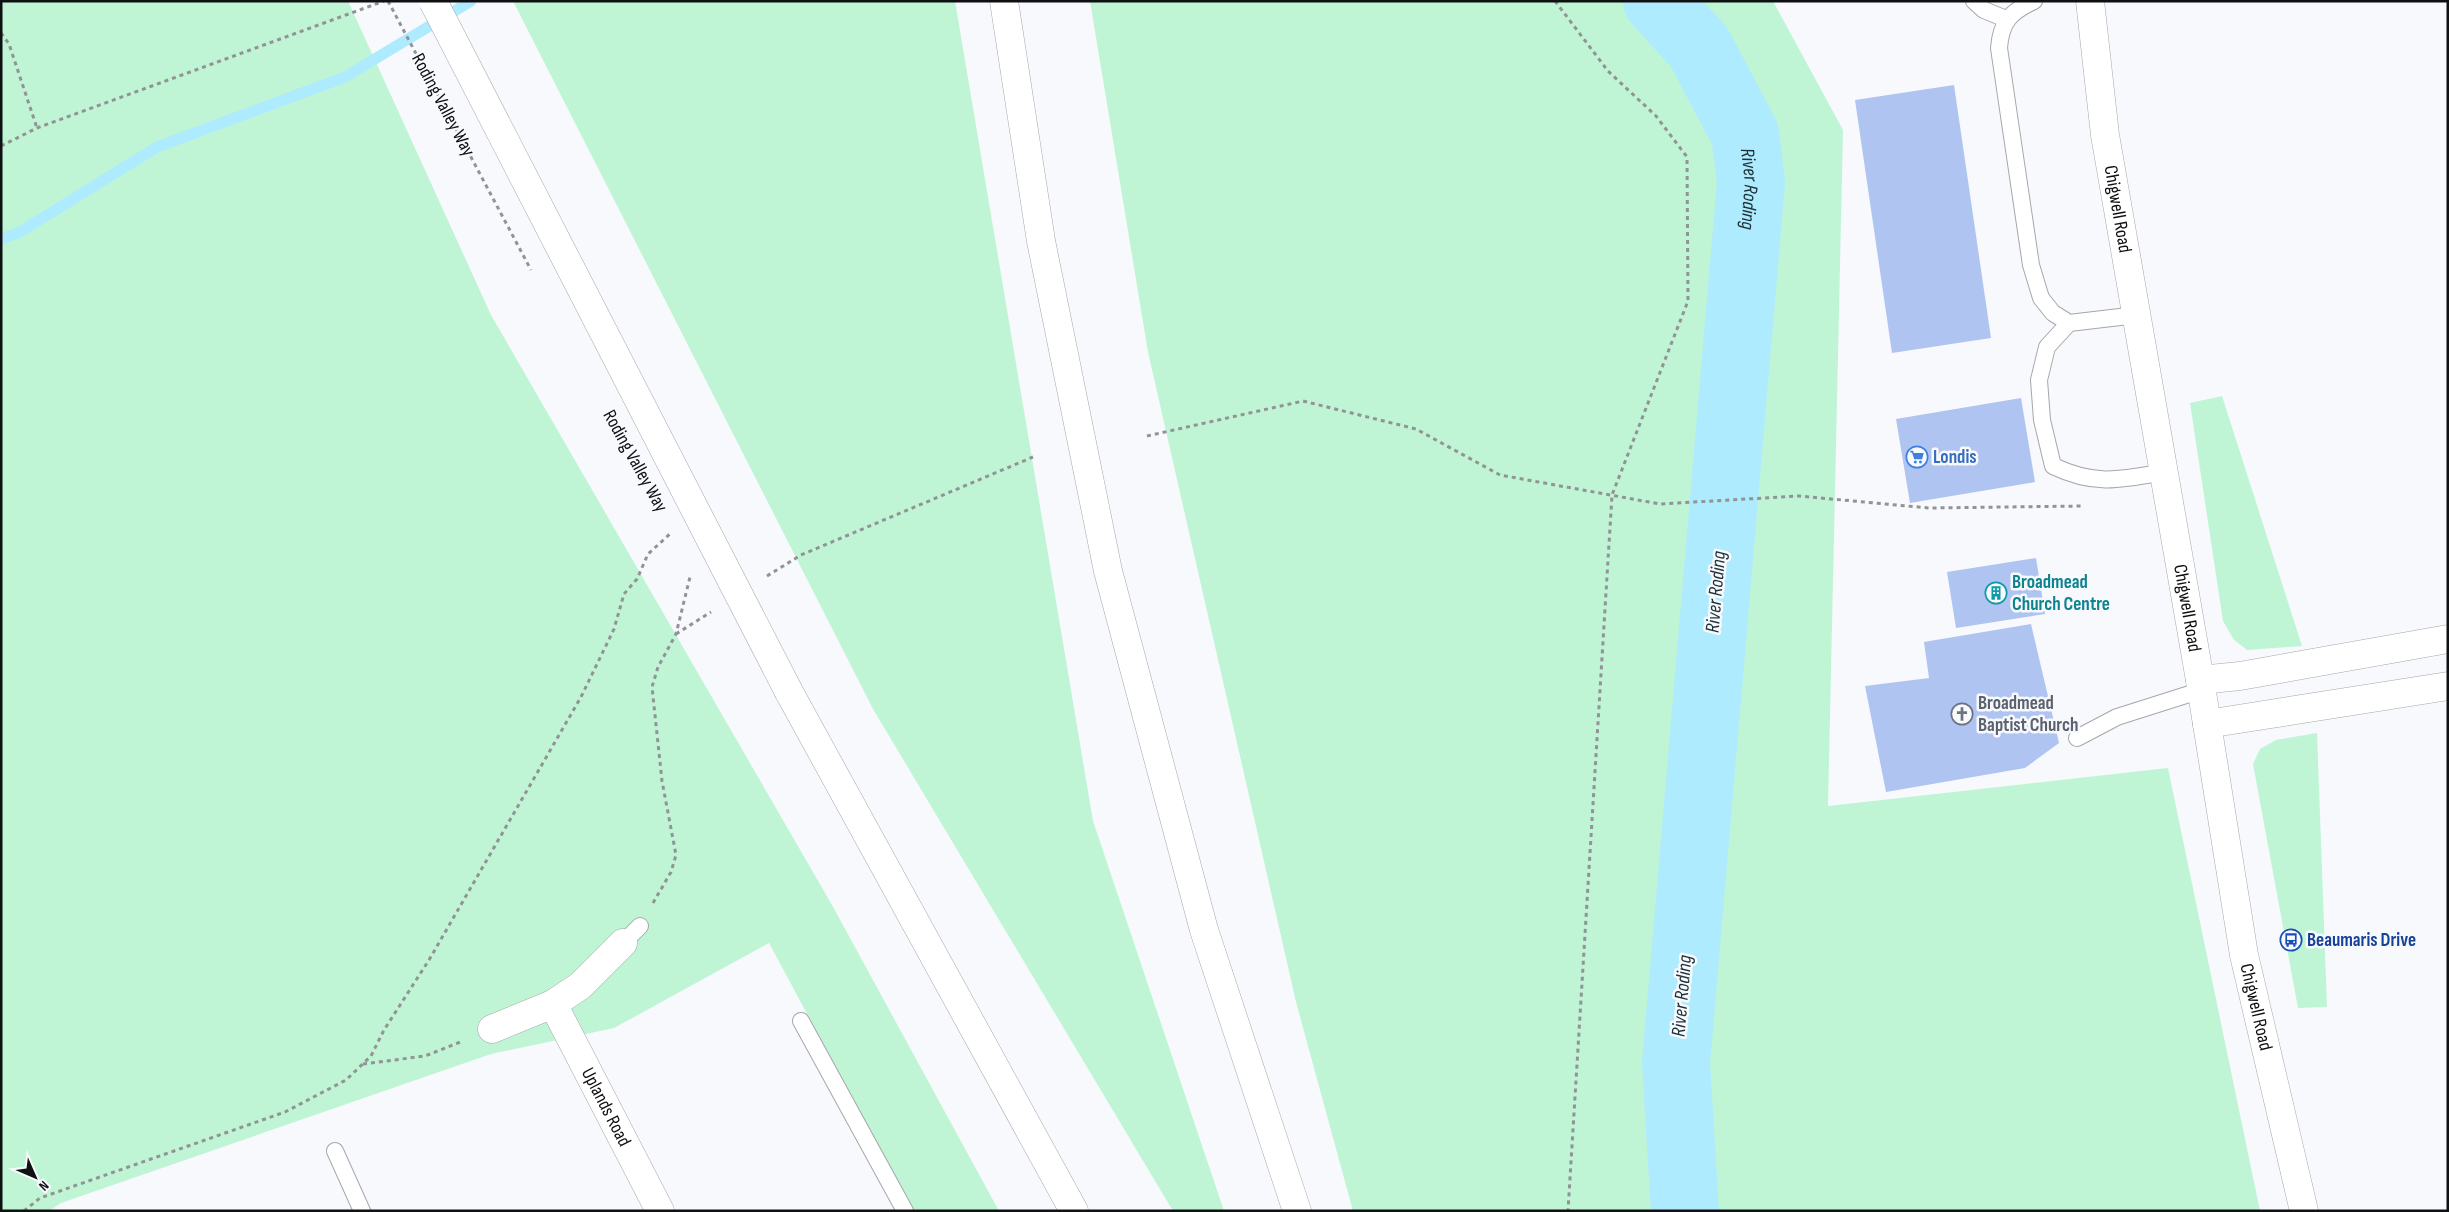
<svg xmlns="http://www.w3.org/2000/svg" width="2449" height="1212" font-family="'Sofia Sans Condensed',sans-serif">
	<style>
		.green { fill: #bff5d5 }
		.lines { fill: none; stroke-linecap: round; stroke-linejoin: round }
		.stream { stroke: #aeebfe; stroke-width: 11 }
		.river { stroke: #aeebfe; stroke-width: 68 }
		.building { fill: #b0c4f1 }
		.lane-casing { stroke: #a5a7ab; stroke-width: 18 }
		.street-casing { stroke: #a5a7ab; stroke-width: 29 }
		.primary-casing { stroke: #a5a7ab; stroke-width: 29 }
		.highway-casing { stroke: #a5a7ab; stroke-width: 29 }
		.path { stroke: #919395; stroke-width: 3; stroke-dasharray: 4 4; stroke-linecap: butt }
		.lane { stroke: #fff; stroke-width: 16 }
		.street { stroke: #fff; stroke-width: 28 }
		.primary { stroke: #fff; stroke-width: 28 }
		.highway { stroke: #fff; stroke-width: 28 }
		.highway-bridge-casing { stroke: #a5a7ab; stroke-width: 29; stroke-linecap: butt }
		.highway-bridge { stroke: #fff; stroke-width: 28 }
		.labels { text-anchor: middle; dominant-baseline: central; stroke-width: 5; stroke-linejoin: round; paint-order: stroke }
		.street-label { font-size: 19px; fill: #0f1011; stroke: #f7f9fd }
		.shop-label { font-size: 19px; font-weight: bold; fill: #366cbe; stroke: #f7f9fd; text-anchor: start }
		.culture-label { font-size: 19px; font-weight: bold; fill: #0d838f; stroke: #f7f9fd; text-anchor: start }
		.worship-label { font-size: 19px; font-weight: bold; fill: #5b616d; stroke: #f7f9fd; text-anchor: start }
		.transit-label { font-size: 19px; font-weight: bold; fill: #164399; stroke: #f7f9fd; text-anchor: start }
		.water-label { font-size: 20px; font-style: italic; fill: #1d3137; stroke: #f7f9fd }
	</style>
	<rect width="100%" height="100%" fill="#f7f9fd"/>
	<g class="green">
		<polygon points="1,1 348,1 491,315 832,905 999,1211 913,1211 769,943 614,1028 491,1054 61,1203 49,1211 1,1211"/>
		<polygon points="513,1 955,1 1093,821 1224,1211 1173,1211 873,709"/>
		<polygon points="1090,1 1773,1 1843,130 1828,806 2168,768 2260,1211 1353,1211 1296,1002 1148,352"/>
		<polygon points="2222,396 2302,646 2247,650 2234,640 2223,621 2190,403"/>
		<polygon points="2317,733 2327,1007 2298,1008 2253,764 2260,749 2276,740"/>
	</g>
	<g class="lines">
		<polyline class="stream" points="1,239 20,232 157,147 345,77 471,1"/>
		<path class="river" id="s1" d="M1657,1L1699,47L1745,134L1751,182L1676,1063L1685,1211"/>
	</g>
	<g class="building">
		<polygon points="1954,85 1991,338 1892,353 1855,100"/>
		<polygon points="2021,398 2035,482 1910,503 1896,419"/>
		<polygon points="2036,558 2045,614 1956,628 1947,572"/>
		<polygon points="2031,624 2059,743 2025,768 1886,792 1865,686 1929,678 1924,642"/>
	</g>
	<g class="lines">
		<g class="lane-casing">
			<g id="lane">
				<polyline points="1974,1 1984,10 2006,19"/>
				<path d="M2034,1C2010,12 2001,22 1999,48L2031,265L2041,298L2053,313L2069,323L2137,315"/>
				<path d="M2069,323L2047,347L2039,380L2042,420L2053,466C2095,486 2120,480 2164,472"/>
				<polyline points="2077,738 2117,717 2202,690"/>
				<polyline points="623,943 640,926"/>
				<polyline points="801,1021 905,1211"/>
				<polyline points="335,1151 362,1211"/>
			</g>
		</g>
		<g class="street-casing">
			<g id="street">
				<polyline points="2200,680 2240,676 2448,639"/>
				<polyline points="2207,724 2448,686"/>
				<path id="s2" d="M553,1004L660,1211"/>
				<polyline points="492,1029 553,1004 580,986 623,943"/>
			</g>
		</g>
		<g class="primary-casing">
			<g id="primary">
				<path id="s3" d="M2090,1L2105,135L2200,680L2244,955L2304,1211"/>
			</g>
		</g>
		<g class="highway-casing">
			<g id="highway">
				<polyline points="1004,1 1041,241 1108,571 1204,930 1297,1211"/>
				<polyline points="789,692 1074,1211"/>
			</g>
		</g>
		<g class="path">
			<polyline points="388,1 531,270"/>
			<polyline points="1555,1 1608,71 1656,116 1687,157 1688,301 1612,495 1568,1211"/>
			<polyline points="1,33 9,44 37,128"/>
			<polyline points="1,146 37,128 384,1"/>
			<polyline points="1147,436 1303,401 1416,429 1500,475 1660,504 1799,496 1929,508 2083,506"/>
			<polyline points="767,576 801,555 1033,457"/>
			<polyline points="676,634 711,612"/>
			<polyline points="653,903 671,872 676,855 662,781 652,687 658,667 676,634 690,577"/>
			<polyline points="363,1064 425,1056 463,1041"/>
			<polyline points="24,1211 40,1198 285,1112 346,1080 371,1056 384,1030 429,960 581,697 614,629 624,594 637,579 648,554 671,533"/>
		</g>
		<use href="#lane" class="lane"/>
		<use href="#street" class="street"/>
		<use href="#primary" class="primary"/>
		<use href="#highway" class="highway"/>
		<g class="highway-bridge-casing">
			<polyline id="highway-bridge" points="433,1 789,692"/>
		</g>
		<use href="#highway-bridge" class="highway-bridge"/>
	</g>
	<defs>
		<g id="supermarket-ring" transform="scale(1.125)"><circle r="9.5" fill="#f7f9fd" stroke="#3f7fe0" stroke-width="1.5"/><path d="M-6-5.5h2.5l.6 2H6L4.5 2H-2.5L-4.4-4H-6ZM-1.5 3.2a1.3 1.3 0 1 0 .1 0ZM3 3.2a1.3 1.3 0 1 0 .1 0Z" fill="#3f7fe0"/></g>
		<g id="building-ring" transform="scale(1.125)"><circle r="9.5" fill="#f7f9fd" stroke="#0f9aa8" stroke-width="1.5"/><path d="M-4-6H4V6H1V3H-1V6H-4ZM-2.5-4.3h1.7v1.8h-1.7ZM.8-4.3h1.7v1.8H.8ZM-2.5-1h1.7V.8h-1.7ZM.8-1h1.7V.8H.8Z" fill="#0f9aa8"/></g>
		<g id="church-ring" transform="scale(1.125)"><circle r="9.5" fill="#f7f9fd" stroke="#6b7280" stroke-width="1.5"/><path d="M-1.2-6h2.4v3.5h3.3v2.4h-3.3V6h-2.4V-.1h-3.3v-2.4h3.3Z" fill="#6b7280"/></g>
		<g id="bus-ring" transform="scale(1.125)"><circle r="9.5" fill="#f7f9fd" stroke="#1a4fb4" stroke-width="1.5"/><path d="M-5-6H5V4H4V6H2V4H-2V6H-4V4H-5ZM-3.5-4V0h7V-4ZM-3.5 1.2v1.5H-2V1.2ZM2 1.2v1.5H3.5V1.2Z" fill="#1a4fb4"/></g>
	</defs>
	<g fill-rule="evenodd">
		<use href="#supermarket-ring" x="1917" y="457"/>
		<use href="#building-ring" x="1996" y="593"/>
		<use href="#church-ring" x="1962" y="714"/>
		<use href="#bus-ring" x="2291" y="940"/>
	</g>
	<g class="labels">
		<g class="street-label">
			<text transform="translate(443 105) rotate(62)">Roding Valley Way</text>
			<text stroke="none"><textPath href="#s3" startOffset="210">Chigwell Road</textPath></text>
			<text transform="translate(635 461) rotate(61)">Roding Valley Way</text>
			<text stroke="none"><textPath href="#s3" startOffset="615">Chigwell Road</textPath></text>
			<text stroke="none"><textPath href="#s3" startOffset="1020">Chigwell Road</textPath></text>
			<text stroke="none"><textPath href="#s2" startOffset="116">Uplands Road</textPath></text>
		</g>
		<g class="shop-label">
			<text x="1933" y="457">Londis</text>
		</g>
		<g class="culture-label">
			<text x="2012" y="582">Broadmead<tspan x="2012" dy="22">Church Centre</tspan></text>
		</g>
		<g class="worship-label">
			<text x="1978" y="703">Broadmead<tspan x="1978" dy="22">Baptist Church</tspan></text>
		</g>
		<g class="transit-label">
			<text x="2307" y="940">Beaumaris Drive</text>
		</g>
		<g class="water-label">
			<text stroke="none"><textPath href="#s1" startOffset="216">River Roding</textPath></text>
			<text transform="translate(1716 592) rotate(-85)">River Roding</text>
			<text transform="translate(1682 996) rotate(-85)">River Roding</text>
		</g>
	</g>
	<rect width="2449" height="1212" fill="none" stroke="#0f1011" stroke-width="5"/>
	<g transform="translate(35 1177) rotate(135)" stroke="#f7f9fd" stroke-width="4" paint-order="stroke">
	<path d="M0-4L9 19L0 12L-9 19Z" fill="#0f1011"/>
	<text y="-8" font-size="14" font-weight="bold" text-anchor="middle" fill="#0f1011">N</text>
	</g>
</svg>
